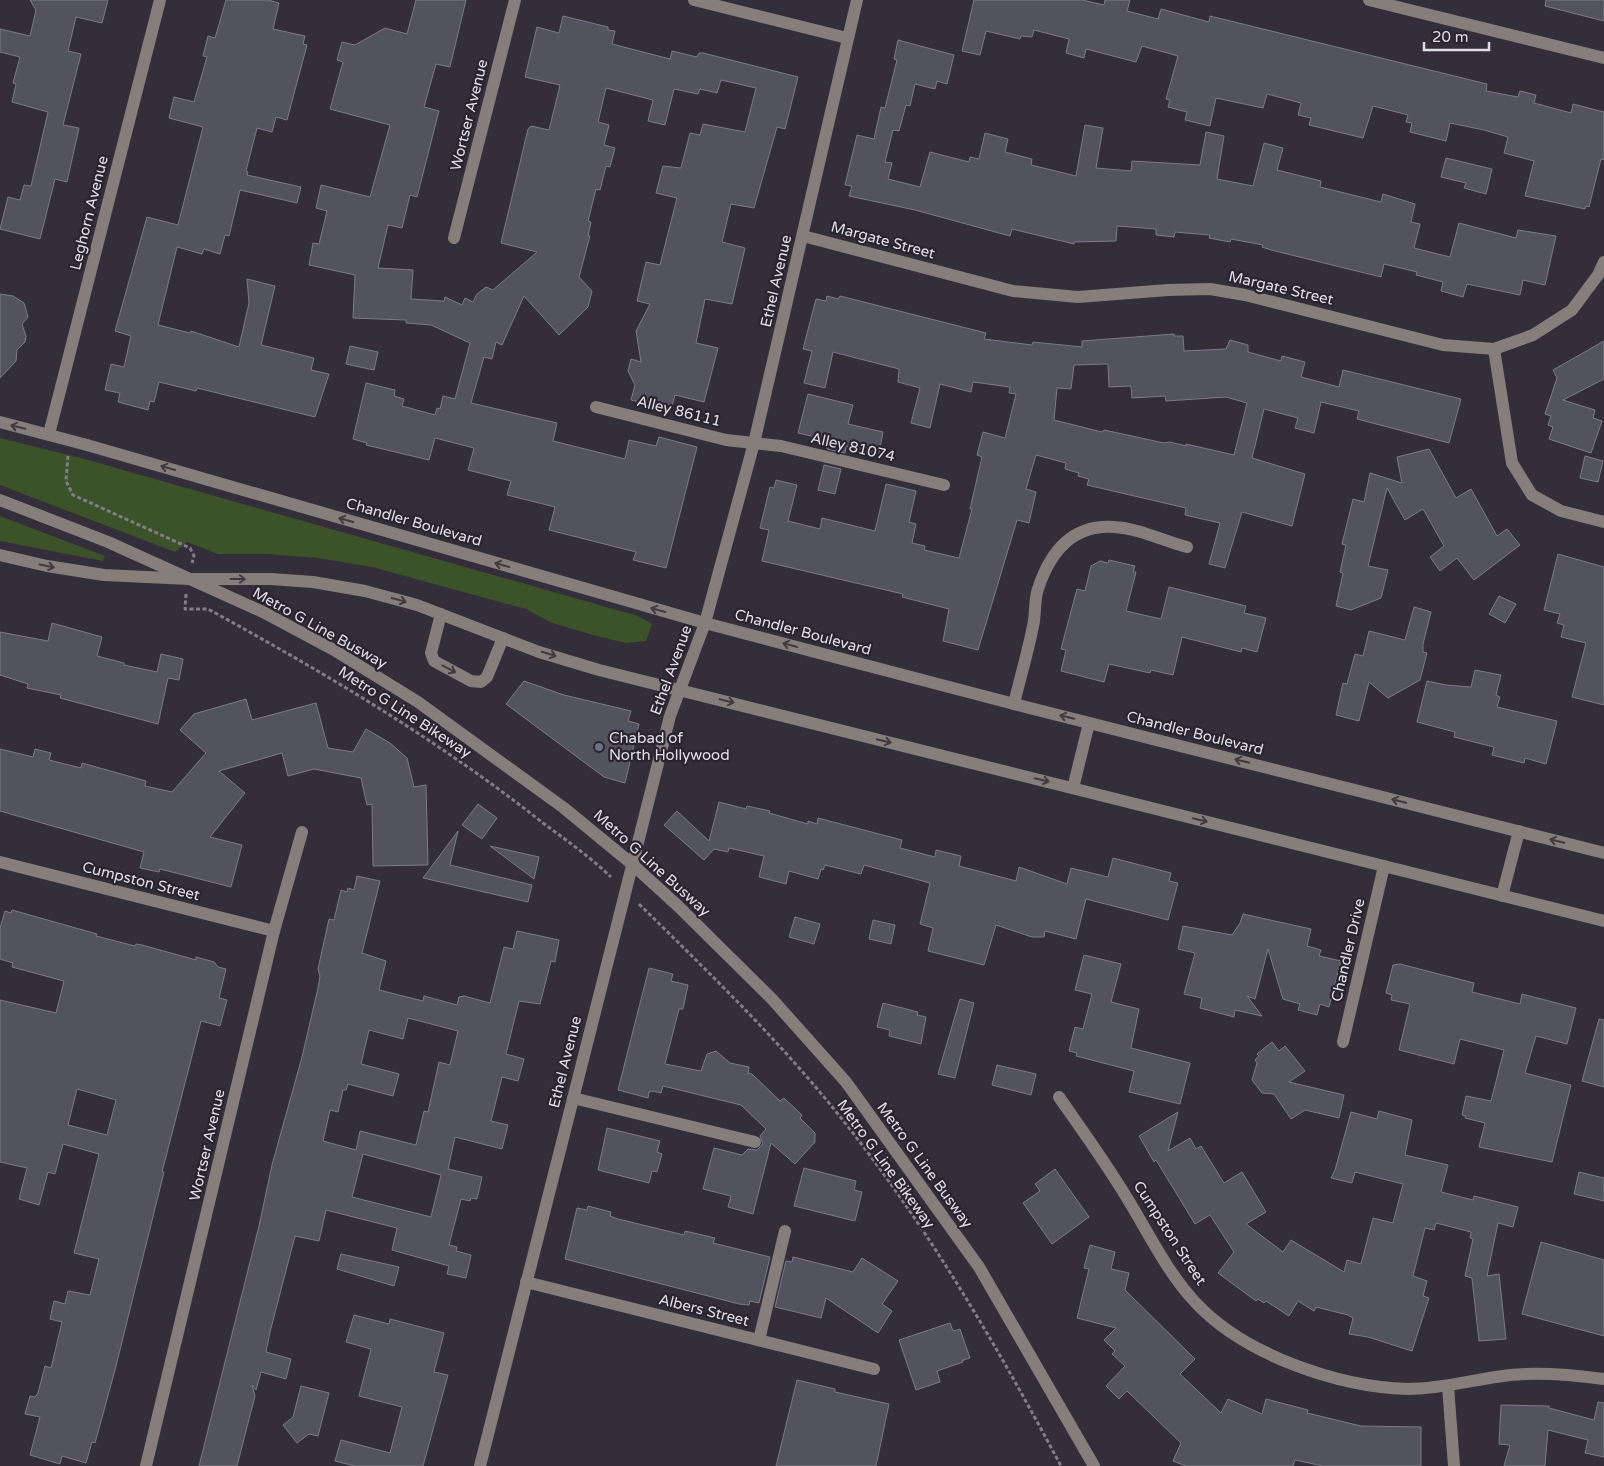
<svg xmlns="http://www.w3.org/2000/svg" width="1604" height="1466" font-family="'Varela Round',sans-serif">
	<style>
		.green { fill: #3c5228 }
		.building { fill: #53525f; stroke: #7c7b89; fill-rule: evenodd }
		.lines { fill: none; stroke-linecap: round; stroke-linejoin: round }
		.path { stroke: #817e88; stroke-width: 3; stroke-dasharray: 4 2.5; stroke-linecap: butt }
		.minor { stroke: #857e7b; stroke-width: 12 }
		.oneway { stroke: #403a43 }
		.worship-dot { fill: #6b7280; stroke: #292430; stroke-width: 2 }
		.labels { text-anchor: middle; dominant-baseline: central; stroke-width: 4.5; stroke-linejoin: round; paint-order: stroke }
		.street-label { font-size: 15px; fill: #e1dfe6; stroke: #292430 }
		.poi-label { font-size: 15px; fill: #e1dfe6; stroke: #292430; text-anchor: start }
	</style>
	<rect width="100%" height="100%" fill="#332e3a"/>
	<g class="green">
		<polygon points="0,438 81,458 638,616 652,624 646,641 626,643 597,636 552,623 526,609 372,567 318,558 267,554 218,554 187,542 175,552 0,485"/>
		<polygon points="0,516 105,556 103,561 0,541"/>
	</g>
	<g class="building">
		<polygon points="30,0 108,0 102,23 76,17 68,51 81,54 63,125 79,128 67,182 55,179 40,239 0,229 8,197 20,200 24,185 31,186 48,112 12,102 16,84 13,83 20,57 0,52 0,29 30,36 36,10"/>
		<polygon points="226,0 268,0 279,3 273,29 305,36 303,44 307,45 287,120 276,117 272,132 257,128 246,171 248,172 247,175 301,187 297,203 240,190 229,236 225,235 220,254 204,249 202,254 177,247 158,325 190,333 191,331 239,347 249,303 247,279 275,286 261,345 314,358 311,370 329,374 315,417 197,388 196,391 159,382 154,402 150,401 148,410 118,402 120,393 105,390 111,364 124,367 131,336 115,331 147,217 178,225 203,127 169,118 174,97 194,102 207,57 203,56 208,36 215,38"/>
		<polygon points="416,0 466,0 450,67 436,64 424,107 439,111 417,197 410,195 402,228 388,225 378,268 413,270 411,299 444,301 445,297 462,305 465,298 473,302 477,294 486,287 493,290 537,252 501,243 528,129 531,126 549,130 560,85 525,77 537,27 559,33 563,16 608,27 608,30 615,31 612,44 670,59 672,51 697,57 699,53 703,53 798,77 785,129 777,127 754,208 731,204 722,242 745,248 732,304 705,299 696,343 718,348 704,402 675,395 671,410 631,400 635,385 628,371 631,359 641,362 636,331 650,304 637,301 646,262 660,265 677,198 656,193 663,166 681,168 690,133 700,135 703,124 745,132 756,88 721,80 717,93 700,89 698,94 674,89 665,125 648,121 653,100 606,88 598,122 609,125 604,145 615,148 610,167 606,166 600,190 596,189 588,221 591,222 588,236 590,236 579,277 592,291 588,307 559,335 524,296 502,345 496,342 492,359 484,357 471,403 557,423 553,441 625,459 629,440 656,446 659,437 697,447 666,568 633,560 636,552 549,530 555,507 507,495 511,481 468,470 474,448 435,438 429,460 366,445 367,443 353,439 366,383 395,390 394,396 404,399 402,406 435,415 437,408 440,409 443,396 455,399 470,343 431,325 406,323 406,320 353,318 355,275 309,265 313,243 319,244 327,211 316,208 321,185 370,197 390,125 330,109 343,62 337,60 342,42 355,45 385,28 407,34"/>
		<polygon points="974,0 1082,0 1104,5 1105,0 1130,0 1127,11 1158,19 1161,9 1209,22 1210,16 1487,84 1486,91 1518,97 1520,91 1536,95 1534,103 1571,113 1573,104 1604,112 1604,160 1601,159 1589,207 1586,206 1585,209 1525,196 1534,161 1504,153 1508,137 1484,130 1450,123 1446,141 1410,132 1412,123 1406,122 1408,115 1373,106 1363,138 1309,125 1311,118 1298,115 1301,103 1267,94 1263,108 1216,98 1210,126 1185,120 1187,112 1168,107 1170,100 1166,99 1178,56 1142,46 1136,62 1086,49 1084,58 1066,53 1069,39 1034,30 1032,37 1021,36 1020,39 986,31 980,55 962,51"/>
		<polygon points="1546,0 1604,0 1604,21 1545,6"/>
		<polygon points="898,40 954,55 947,84 937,81 935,89 915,84 910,106 906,105 899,131 893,130 885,162 892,163 888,179 920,187 930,152 969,162 970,157 979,159 985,133 1008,139 1005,152 1032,159 1031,165 1076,176 1085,125 1103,128 1096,168 1131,171 1132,161 1200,165 1206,132 1224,136 1217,179 1253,186 1264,143 1283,148 1277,170 1321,181 1320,187 1381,202 1383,194 1415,204 1411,222 1420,224 1414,248 1450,257 1459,223 1516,238 1518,230 1556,236 1545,285 1523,280 1520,295 1467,284 1463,297 1441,291 1443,282 1416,275 1417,272 1384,264 1381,277 1271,250 1262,247 1263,245 1231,239 1230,242 1209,238 1210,235 1175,232 1174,237 1156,235 1156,229 1117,226 1116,241 1074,242 1074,244 1012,229 1010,236 915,210 849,196 852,186 845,185 857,135 874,139 881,107 885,108 897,60 894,59"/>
		<polygon points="1446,158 1492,169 1486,194 1464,188 1466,183 1441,177"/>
		<polygon points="0,294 13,296 24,303 28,317 22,324 26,336 25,342 17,350 16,361 0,378"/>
		<path d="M827,296L838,299L840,296L986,333L984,339L1032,345L1033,342L1082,347V341L1174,334V336H1183L1184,351L1226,349L1230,340L1248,345V352L1281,361L1282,356L1305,362L1301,377L1339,387L1343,370L1461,399L1449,443L1357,419L1359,411L1321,402L1314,433L1295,428L1298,418L1264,409L1252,458L1305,474L1292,526L1242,512L1225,568L1209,564L1220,523L1185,515L1186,508L1087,485L1089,479L1078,476L1079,473L1065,469L1066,463L1036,455L1026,489L1036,492L1029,523L1017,520L978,650L943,641L949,609L902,597L903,594L762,561L769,530L760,528L770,487L774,488L776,480L797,485L788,521L820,529L822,518L875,531L886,484L916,491L909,522L916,524L912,543L925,546L924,550L959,558L972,509H970L982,457L977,455L983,432L1005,438L1016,394L1009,393L1010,387L973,382L971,392L940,384L930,428L911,423L920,388L898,382L899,369L833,352L825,388L804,383L812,351L803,349L816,299L826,301ZM1108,364L1109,387L1131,386L1132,398L1165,396L1166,401L1226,397L1247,403L1234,455L1186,444V446L1170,442L1164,443L1104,430L1102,432L1054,420L1057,388L1071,389L1074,365Z"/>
		<polygon points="1604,341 1604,379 1563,400 1595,410 1593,418 1602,421 1591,453 1549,439 1553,427 1548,425 1551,416 1545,414 1557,378 1553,370"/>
		<polygon points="350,346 378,352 374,370 346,364"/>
		<polygon points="808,394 853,405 848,424 883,432 879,454 846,446 845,453 827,449 829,440 798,433"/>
		<polygon points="1429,449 1456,498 1471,489 1497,536 1507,529 1520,545 1474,580 1457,558 1440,571 1430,557 1444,546 1423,509 1405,520 1387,488 1368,566 1388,570 1381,598 1351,610 1336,606 1343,573 1340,572 1346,545 1342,544 1353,499 1364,502 1370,473 1402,483 1397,457"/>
		<polygon points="1585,456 1603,461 1598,482 1580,478"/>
		<polygon points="824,465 841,469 835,494 818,490"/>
		<polygon points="1558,554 1604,567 1604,705 1572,697 1586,643 1561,637 1564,625 1557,623 1560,614 1544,610"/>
		<polygon points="1109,560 1135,566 1133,572 1136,572 1126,611 1161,619 1169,587 1246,606 1244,613 1266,618 1257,652 1242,648 1241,652 1182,637 1173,675 1151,670 1150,673 1109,664 1104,682 1061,671 1066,650 1061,649 1077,589 1085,591 1091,566 1100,561 1108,563"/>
		<polygon points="1499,596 1516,604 1505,623 1489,614"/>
		<polygon points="1414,607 1431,612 1423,644 1423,652 1427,653 1420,680 1388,698 1369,682 1359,721 1336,715 1343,683 1347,684 1355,654 1363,656 1369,631 1405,640"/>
		<polygon points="52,623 102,637 97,656 124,663 124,665 157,672 161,654 183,659 179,680 168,678 158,724 60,698 61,695 27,688 28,684 0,675 0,632 48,641"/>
		<polygon points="1475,670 1501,675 1496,695 1500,697 1497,707 1557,721 1546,764 1525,758 1524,763 1492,755 1494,747 1454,737 1455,732 1417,722 1427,681 1446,685 1471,687"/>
		<polygon points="524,681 564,695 631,711 628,721 639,724 625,783 604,777 506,704"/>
		<polygon points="246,699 252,720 316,703 328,748 353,752 366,729 390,743 407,758 414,787 426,785 428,865 373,866 372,804 367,805 361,778 314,769 288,776 282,753 219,771 245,793 210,837 242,845 231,887 160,869 159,872 140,868 144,852 0,811 0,749 33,757 35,749 51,753 49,760 81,768 82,763 146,781 145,786 172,792 206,753 180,730 194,714"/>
		<polygon points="719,802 746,809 747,806 770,811 769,813 808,824 808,821 817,824 818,818 902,840 900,848 935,857 936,850 961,856 959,866 1016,881 1019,867 1067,884 1071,868 1108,877 1113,858 1171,873 1169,881 1178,883 1168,920 1086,899 1076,939 1045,931 1044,937 1032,937 996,925 984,965 928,951 933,928 920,924 930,883 864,865 861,874 825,865 823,870 821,869 818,879 789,871 786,884 759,877 764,856 729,848 728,852 714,849 704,860 664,825 677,811 709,841"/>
		<polygon points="478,804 497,818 482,839 462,825"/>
		<polygon points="458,831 450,865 532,885 528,902 423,878"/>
		<polygon points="490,846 539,857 534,879"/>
		<path d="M357,876L380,881L362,953L386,961L379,990L423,1001L424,996L457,1005L459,997L464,996L490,1003L504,947L513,949L517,931L559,940L555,962L551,961L540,1004L519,1001L506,1054L524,1059L518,1081L502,1077L491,1121L508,1125L502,1149L455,1137L448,1169L482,1177L477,1199L471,1198L470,1201L461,1199L449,1245L457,1247L456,1251L471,1255L466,1278L447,1274L449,1266L392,1250L397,1228L326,1210L319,1241L295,1236L270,1332L266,1352L291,1359L286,1379L261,1372L256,1390L252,1385L255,1396L237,1466H199L259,1226L272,1165L302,1057L318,988L320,976L318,969L329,919L334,920L341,890L347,892L348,888L354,890ZM408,1018L458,1031L450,1065L439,1062L428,1112L424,1111L416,1145L360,1131L356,1150L323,1141L330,1110L338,1112L343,1090H346L348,1084L393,1096L399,1074L361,1064L369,1030L403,1039ZM363,1154L441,1175L431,1217L352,1197Z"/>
		<path d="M12,910L97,934L96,936L135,946L136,944L142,945L196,960V957L214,962L218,967L226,969L219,998L227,1000L220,1026L201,1021L162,1172H164L115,1370L95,1443L92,1442L86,1463L62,1456L60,1464L30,1455L40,1417L25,1414L30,1396L35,1397L38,1393L45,1366L51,1368L62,1322L50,1319L54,1301L65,1304L68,1291L90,1295L99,1259L74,1253L99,1154L63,1144L55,1174L48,1172L39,1205L19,1199L27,1168L0,1162V1000L56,1013L64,981L12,967L13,963L0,959V928L5,911L11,913ZM77,1089L116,1100L107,1135L68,1125Z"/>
		<polygon points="1243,914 1311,929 1307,946 1321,950 1319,956 1341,961 1329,1007 1320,1004 1317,1015 1298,1010 1300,1004 1283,999 1268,949 1255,999 1247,996 1262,1016 1235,1010 1234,1017 1200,1008 1202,998 1184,994 1195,953 1178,949 1183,926 1232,935 1240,923"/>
		<polygon points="795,917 820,924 814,944 789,937"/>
		<polygon points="873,920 895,925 891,944 869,939"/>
		<polygon points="1084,955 1121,964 1111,1002 1139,1009 1131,1048 1190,1063 1180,1104 1129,1092 1134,1071 1076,1056 1077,1053 1069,1051 1075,1027 1083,1029 1092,994 1075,990"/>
		<polygon points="1400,964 1474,983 1472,992 1520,1004 1522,994 1576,1008 1567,1044 1536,1036 1525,1073 1571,1085 1552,1162 1479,1147 1485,1123 1465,1118 1466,1116 1462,1115 1466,1096 1491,1101 1504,1050 1460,1039 1454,1064 1399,1050 1410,1004 1391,1000 1392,995 1386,993 1393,965"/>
		<polygon points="649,968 673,974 671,981 688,985 683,1009 679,1009 665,1064 701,1071 707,1054 716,1051 730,1063 749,1067 748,1073 752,1074 780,1101 784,1098 802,1115 800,1118 815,1133 815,1142 795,1164 771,1143 753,1214 728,1207 731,1196 703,1189 714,1148 742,1155 748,1149 757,1150 763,1144 760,1136 766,1129 741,1105 663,1086 661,1093 652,1091 649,1092 648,1098 618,1090"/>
		<polygon points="960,999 974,1003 955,1078 938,1074"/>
		<polygon points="883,1003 918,1012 917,1015 926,1017 921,1044 889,1036 890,1030 877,1027"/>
		<polygon points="1599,1019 1604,1020 1604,1087 1582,1081"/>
		<polygon points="1272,1042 1279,1051 1285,1046 1305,1071 1289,1082 1344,1095 1339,1118 1305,1110 1291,1119 1274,1094 1262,1093 1252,1080 1257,1063 1255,1060 1259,1056 1257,1054"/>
		<polygon points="997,1065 1036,1074 1031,1095 992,1085"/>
		<polygon points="1379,1111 1412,1120 1405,1155 1448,1165 1441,1192 1473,1200 1474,1196 1518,1207 1513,1227 1498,1223 1487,1276 1499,1274 1506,1339 1479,1341 1472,1278 1465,1276 1473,1239 1470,1238 1471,1232 1436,1223 1434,1230 1425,1228 1413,1276 1427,1281 1423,1296 1429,1298 1412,1351 1368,1337 1349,1334 1353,1318 1348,1315 1316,1307 1314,1311 1298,1301 1289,1316 1266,1301 1264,1303 1258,1299 1256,1301 1218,1273 1234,1252 1210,1215 1195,1224 1156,1160 1154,1162 1139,1136 1178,1112 1168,1151 1190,1138 1196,1149 1201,1146 1224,1183 1242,1172 1266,1212 1246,1224 1283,1252 1291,1240 1344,1272 1347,1260 1361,1264 1373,1218 1393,1223 1403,1184 1355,1172 1352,1183 1331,1178 1335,1170 1351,1112 1377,1119"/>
		<polygon points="607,1128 660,1141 657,1152 662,1154 657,1172 652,1171 649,1183 598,1170"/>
		<polygon points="804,1168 856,1181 854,1190 862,1192 855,1221 794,1206"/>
		<polygon points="1055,1169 1089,1217 1052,1244 1023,1203 1040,1191 1035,1184"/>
		<polygon points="1579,1172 1604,1178 1604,1201 1574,1194"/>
		<polygon points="588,1206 611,1212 610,1216 618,1219 684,1235 685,1231 715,1238 713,1243 770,1257 759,1303 750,1301 749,1305 739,1304 565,1259 577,1208 587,1210"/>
		<polygon points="1541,1242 1604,1260 1604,1336 1522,1314"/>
		<polygon points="1090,1245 1115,1252 1111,1269 1129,1273 1125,1290 1195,1359 1180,1374 1221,1413 1228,1399 1262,1414 1266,1399 1308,1410 1307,1413 1361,1426 1421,1427 1421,1466 1323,1466 1295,1460 1293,1466 1186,1466 1173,1461 1181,1443 1127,1391 1119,1399 1106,1386 1125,1366 1112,1354 1115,1351 1104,1340 1116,1328 1077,1318 1089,1269 1084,1268"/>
		<polygon points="341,1254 399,1267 394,1286 337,1269"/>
		<polygon points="793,1257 853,1272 862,1258 898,1281 882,1304 892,1311 878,1333 826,1298 821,1318 775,1307 786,1261 792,1262"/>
		<polygon points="354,1315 389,1324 390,1319 444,1333 434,1372 448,1375 423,1466 355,1466 335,1461 341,1440 390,1453 402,1407 359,1396 371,1349 346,1342"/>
		<polygon points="950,1323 953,1331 960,1329 970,1358 963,1360 963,1362 937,1371 940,1382 916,1390 899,1340"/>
		<polygon points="797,1380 835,1389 835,1392 889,1404 876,1466 776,1466"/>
		<polygon points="301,1386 329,1393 318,1436 309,1434 297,1443 283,1425 293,1417"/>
		<polygon points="1598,1402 1604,1403 1604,1457 1585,1453 1588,1440 1548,1430 1545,1466 1504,1466 1510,1445 1499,1444 1501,1405 1549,1406 1549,1408 1594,1420"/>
	</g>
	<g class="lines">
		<g class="path">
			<polyline points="68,456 66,481 73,495 190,548 194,556 192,563"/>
			<path d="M186,594L185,609H208C325,673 438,740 543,823C566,840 590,857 611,877"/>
			<path d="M639,904C694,958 749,1011 800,1069C905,1188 987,1327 1061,1466"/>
		</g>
		<g class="minor">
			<polyline points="694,0 847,38"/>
			<polyline points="1369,0 1604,58"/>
			<polyline points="803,236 1013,291 1078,297 1168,290 1210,289 1245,295 1443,345 1494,349 1533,335 1572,310 1598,275 1604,262"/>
			<polyline points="454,238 515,0"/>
			<polyline points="1494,349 1512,463 1532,495 1561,511 1604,522"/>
			<polyline points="596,407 726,440 781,446 944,485"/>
			<polyline points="0,422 87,445 705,623 1014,704 1604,853"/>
			<polyline points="49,434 160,0"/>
			<polyline points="0,500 108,542 263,612 334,650 418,702 564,808 632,864 678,906 772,999 846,1082 979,1267 1094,1466"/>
			<polyline points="0,555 47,566 104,575 189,579 271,579 313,582 365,591 417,605 539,652 599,670 1604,921"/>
			<polyline points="441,614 431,653 434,661 471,681 481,682 487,677 503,638"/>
			<path d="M1014,704C1020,678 1028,652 1033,626C1036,614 1034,600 1038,589C1050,552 1072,524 1114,527C1138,528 1164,541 1187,547"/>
			<polyline points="1073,788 1089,723"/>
			<polyline points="0,862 274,931"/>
			<polyline points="1502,896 1519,831"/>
			<polyline points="1343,1042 1384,866"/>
			<path d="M1059,1097C1082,1130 1106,1163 1127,1198C1148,1232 1167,1272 1195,1302C1244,1355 1338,1387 1408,1389C1442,1389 1476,1379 1510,1375C1540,1372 1574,1375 1604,1379"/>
			<polyline points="573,1098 755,1142"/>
			<polyline points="526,1282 874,1369"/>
			<polyline points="759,1340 785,1231"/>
			<polyline points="1448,1386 1454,1466"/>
			<polyline points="146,1466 274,931 302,832"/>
			<polyline points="480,1466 670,716 705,623 754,443 857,0"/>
		</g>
	</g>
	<defs><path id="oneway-shaft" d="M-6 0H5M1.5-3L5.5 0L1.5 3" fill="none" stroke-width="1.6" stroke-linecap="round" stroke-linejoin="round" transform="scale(1.25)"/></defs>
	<g class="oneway">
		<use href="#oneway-shaft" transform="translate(18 427) rotate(-167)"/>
		<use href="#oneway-shaft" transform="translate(168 468) rotate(-164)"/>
		<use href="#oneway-shaft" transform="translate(346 520) rotate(-164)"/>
		<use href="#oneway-shaft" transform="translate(502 565) rotate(-164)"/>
		<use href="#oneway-shaft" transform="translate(47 566) rotate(11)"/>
		<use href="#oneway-shaft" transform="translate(238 579)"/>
		<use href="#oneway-shaft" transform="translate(399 600) rotate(15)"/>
		<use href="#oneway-shaft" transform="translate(658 610) rotate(-164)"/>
		<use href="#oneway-shaft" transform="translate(790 645) rotate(-165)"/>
		<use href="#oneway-shaft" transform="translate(549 654) rotate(17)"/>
		<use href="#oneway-shaft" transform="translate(449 669) rotate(28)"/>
		<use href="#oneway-shaft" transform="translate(727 701) rotate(14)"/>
		<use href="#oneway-shaft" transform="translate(1067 717) rotate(-166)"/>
		<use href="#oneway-shaft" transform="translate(884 741) rotate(14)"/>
		<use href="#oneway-shaft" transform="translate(1242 761) rotate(-166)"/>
		<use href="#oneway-shaft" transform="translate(1042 780) rotate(14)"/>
		<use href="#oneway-shaft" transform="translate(1399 801) rotate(-166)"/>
		<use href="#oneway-shaft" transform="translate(1200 820) rotate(14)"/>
		<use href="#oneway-shaft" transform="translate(1557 841) rotate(-166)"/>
	</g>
	<circle class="worship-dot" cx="599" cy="747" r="5"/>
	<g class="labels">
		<g class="street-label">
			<text transform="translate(469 115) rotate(-76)">Wortser Avenue</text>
			<text transform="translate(89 213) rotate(-76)">Leghorn Avenue</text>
			<text transform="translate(883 240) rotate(15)">Margate Street</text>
			<text transform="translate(776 281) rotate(-77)">Ethel Avenue</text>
			<text transform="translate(1281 288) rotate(13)">Margate Street</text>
			<text transform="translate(679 411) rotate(14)">Alley 86111</text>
			<text transform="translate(853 447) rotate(13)">Alley 81074</text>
			<text transform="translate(414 522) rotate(16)">Chandler Boulevard</text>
			<text transform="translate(320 628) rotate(29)">Metro G Line Busway</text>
			<text transform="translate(803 632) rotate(15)">Chandler Boulevard</text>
			<text transform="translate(671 670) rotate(-70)">Ethel Avenue</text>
			<text transform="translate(405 712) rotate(33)">Metro G Line Bikeway</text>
			<text transform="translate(1195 733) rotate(14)">Chandler Boulevard</text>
			<text transform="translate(652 863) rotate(42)">Metro G Line Busway</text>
			<text transform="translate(141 881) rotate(14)">Cumpston Street</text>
			<text transform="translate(1348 950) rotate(-77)">Chandler Drive</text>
			<text transform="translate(565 1062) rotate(-76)">Ethel Avenue</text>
			<text transform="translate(207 1145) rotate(-77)">Wortser Avenue</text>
			<text transform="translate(886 1164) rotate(54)">Metro G Line Bikeway</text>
			<text transform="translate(925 1165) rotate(54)">Metro G Line Busway</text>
			<text transform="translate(1170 1233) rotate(57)">Cumpston Street</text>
			<text transform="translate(704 1310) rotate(14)">Albers Street</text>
		</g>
		<g class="poi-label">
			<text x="609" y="738">Chabad of<tspan x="609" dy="17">North Hollywood</tspan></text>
		</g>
	</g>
	<path d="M1424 42v8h65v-8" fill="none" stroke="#e1dfe6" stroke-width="2.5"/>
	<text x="1432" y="42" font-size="15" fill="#e1dfe6" stroke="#292430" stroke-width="4" paint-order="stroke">20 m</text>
</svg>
